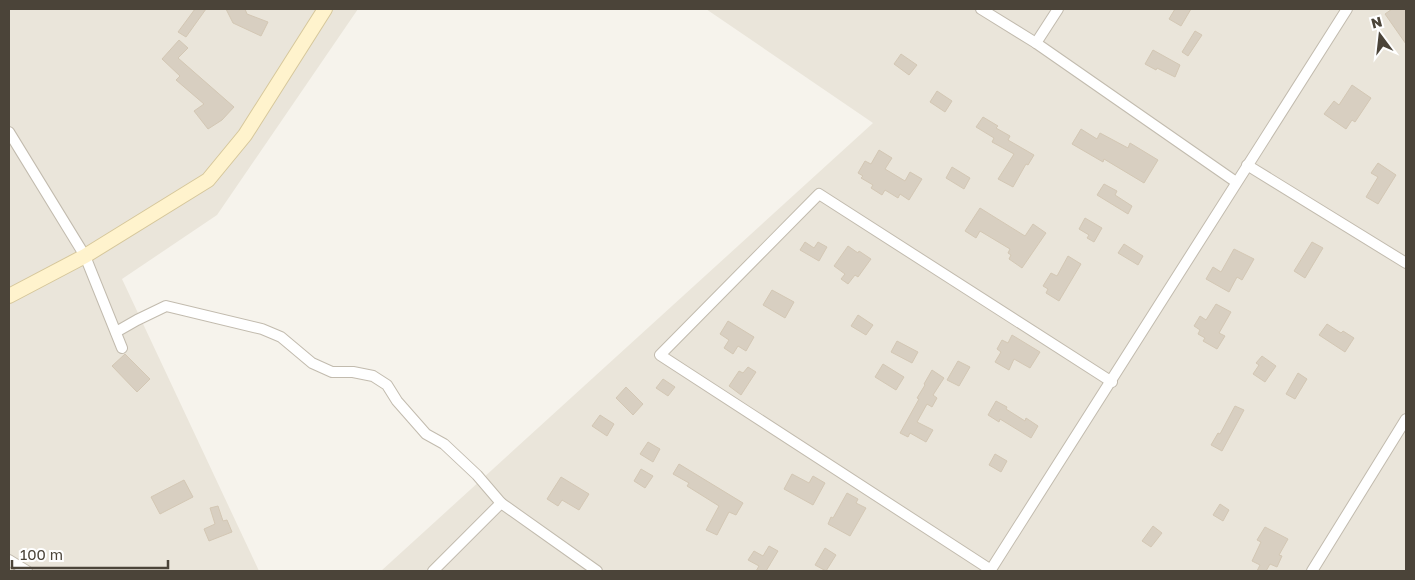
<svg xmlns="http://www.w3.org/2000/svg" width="1415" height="580" font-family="'Golos Text',sans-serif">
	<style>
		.residential { fill: #eae5da }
		.building { fill: #d8cfc1; stroke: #d3c7b4 }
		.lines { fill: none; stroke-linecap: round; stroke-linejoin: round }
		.street-casing { stroke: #c2bbae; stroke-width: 12 }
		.secondary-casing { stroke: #d6c79b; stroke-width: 16 }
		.street { stroke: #fff; stroke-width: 10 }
		.secondary { stroke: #fff3cd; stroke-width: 14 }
	</style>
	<rect width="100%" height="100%" fill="#f6f3ec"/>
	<g class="residential">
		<polygon points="9,9 358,9 217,215 122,279 259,571 9,571"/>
		<polygon points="706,9 1406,9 1406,571 381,571 873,123"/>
	</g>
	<g class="building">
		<polygon points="195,9 206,9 186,37 178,32"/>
		<polygon points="226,9 245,9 247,14 268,22 261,36 233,23"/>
		<polygon points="1175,9 1191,9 1181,26 1169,19"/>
		<polygon points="1392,9 1406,9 1406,44 1385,14"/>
		<polygon points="1195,31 1202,35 1188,56 1182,52"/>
		<polygon points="179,40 188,48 178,58 234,107 222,120 208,129 194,111 204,104 176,80 180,76 162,59"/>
		<polygon points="1153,50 1180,65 1175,77 1157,68 1156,70 1145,64"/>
		<polygon points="901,54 917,65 909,75 894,64"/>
		<polygon points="1352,85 1371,98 1355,122 1352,120 1346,129 1324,114 1334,101 1339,105"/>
		<polygon points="937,91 952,101 945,112 930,102"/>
		<polygon points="983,117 998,126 996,128 1010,136 1008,140 1034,155 1028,165 1026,164 1013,187 998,179 1014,154 992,142 994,138 976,127"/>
		<polygon points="1081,129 1097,139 1100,133 1128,148 1130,143 1158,160 1144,183 1104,159 1103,162 1072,144"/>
		<polygon points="879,150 892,158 885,169 905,181 910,172 922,179 909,200 900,194 898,198 885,190 882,195 871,188 873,185 861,178 863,176 858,173 865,161 871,164"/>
		<polygon points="1378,163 1396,175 1378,204 1366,197 1378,177 1371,173"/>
		<polygon points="952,167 970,178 964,189 946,178"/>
		<polygon points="1104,184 1117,191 1115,195 1132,206 1128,214 1097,195"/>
		<polygon points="980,208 1025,236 1033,224 1046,233 1022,268 1009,259 1011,255 1008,253 1010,249 980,231 976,238 965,231"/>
		<polygon points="1085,218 1102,228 1094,242 1087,238 1089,235 1079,229"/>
		<polygon points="805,242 814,248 818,242 827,247 819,261 800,250"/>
		<polygon points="1312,242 1323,248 1305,278 1294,271"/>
		<polygon points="1124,244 1143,256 1138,265 1118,253"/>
		<polygon points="848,246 858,253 859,251 871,259 858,277 855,275 848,284 841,279 845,274 834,266"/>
		<polygon points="1234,249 1254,259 1242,280 1237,277 1229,292 1206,279 1213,267 1221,272"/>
		<polygon points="1068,256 1081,264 1059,301 1046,293 1048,289 1043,286 1051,273 1057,276"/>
		<polygon points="772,290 794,302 785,318 763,305"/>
		<polygon points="1216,304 1231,312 1219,333 1225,336 1217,349 1203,341 1205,338 1198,334 1200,330 1194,326 1200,316 1206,320"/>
		<polygon points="858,315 873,325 866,335 851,326"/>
		<polygon points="728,321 754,337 746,351 738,346 733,354 724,348 729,340 720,334"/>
		<polygon points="1327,324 1341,333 1343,331 1354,338 1345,352 1319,335"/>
		<polygon points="1012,335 1040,352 1030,368 1014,359 1009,370 995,362 1001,352 997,349 1002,340 1008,343"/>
		<polygon points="897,341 918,352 912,363 891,352"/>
		<polygon points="125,354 150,379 137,392 112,366"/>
		<polygon points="1262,356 1276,366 1265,382 1253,374 1259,365 1256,363"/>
		<polygon points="958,361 970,367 959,386 947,380"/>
		<polygon points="883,364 904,377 896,390 875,377"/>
		<polygon points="748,367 756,372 741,395 729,386 739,371 743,373"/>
		<polygon points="932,370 944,378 933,395 937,398 932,407 927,404 917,422 933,430 926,442 910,433 908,437 900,433 919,399 917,398 925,385 924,384"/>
		<polygon points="1298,373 1307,379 1295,399 1286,394"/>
		<polygon points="663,379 675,387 668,396 656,388"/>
		<polygon points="626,387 643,404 633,415 616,398"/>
		<polygon points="996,401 1007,407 1006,409 1025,421 1026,418 1038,426 1031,438 1000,419 999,422 988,415"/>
		<polygon points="1235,406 1244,410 1222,451 1211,445 1218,433 1220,434"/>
		<polygon points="600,415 614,424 607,436 592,426"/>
		<polygon points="648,442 660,449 653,462 640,454"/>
		<polygon points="995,454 1007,461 1001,472 989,465"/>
		<polygon points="679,464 743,503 736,515 729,512 717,535 706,530 719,506 687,486 689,483 673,474"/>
		<polygon points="641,469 653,476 645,488 634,481"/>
		<polygon points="792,474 809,483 813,476 825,483 813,505 784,489"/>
		<polygon points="561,477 589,494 579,510 562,500 558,506 547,499"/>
		<polygon points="184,480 193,497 160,514 151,497"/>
		<polygon points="847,493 858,499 856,503 866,508 850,536 828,524 831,517 833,518"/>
		<polygon points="1220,504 1229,510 1223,521 1213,515"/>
		<polygon points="218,506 223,521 227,520 232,532 209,541 204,529 215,524 210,508"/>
		<polygon points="1153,526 1162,533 1151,547 1142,541"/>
		<polygon points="1265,527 1288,539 1279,555 1282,556 1277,567 1270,564 1266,571 1257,571 1260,565 1252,561 1261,542 1257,540"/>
		<polygon points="769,546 778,551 766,571 756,571 759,566 748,560 754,551 763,556"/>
		<polygon points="825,548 836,555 826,571 815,565"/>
	</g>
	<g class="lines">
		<g class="street-casing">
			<g id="street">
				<polyline points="981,9 1036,43 1236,182"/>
				<polyline points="1036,43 1058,9"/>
				<polyline points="9,132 85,256 122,348"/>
				<polyline points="1247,165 1406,263"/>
				<polyline points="116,332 137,320 166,306 262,329 281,337 312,363 332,372 353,372 373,376 387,385 397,401 426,434 444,444 477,475 501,503"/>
				<polyline points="9,560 27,571"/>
				<polyline points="991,570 660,355 819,194 1112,382"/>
				<polyline points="433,571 501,503 597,571"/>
				<polyline points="990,571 1347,9"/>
				<polyline points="1312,571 1406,419"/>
			</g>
		</g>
		<g class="secondary-casing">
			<polyline id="secondary" points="9,296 85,256 208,180 245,135 325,9"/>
		</g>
		<use href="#street" class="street"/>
		<use href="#secondary" class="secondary"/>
	</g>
	<rect width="1415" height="580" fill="none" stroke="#4b4439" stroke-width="20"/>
	<g transform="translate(1380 35) rotate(345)" stroke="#ffffff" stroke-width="4" paint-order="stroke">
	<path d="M0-4L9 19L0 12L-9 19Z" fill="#4b4439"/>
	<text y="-8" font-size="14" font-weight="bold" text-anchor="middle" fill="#4b4439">N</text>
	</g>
	<path d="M12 560v8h156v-8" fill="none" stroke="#4b4439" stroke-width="2.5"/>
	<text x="20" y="560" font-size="15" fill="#4b4439" stroke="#ffffff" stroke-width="4" paint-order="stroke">100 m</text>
</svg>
